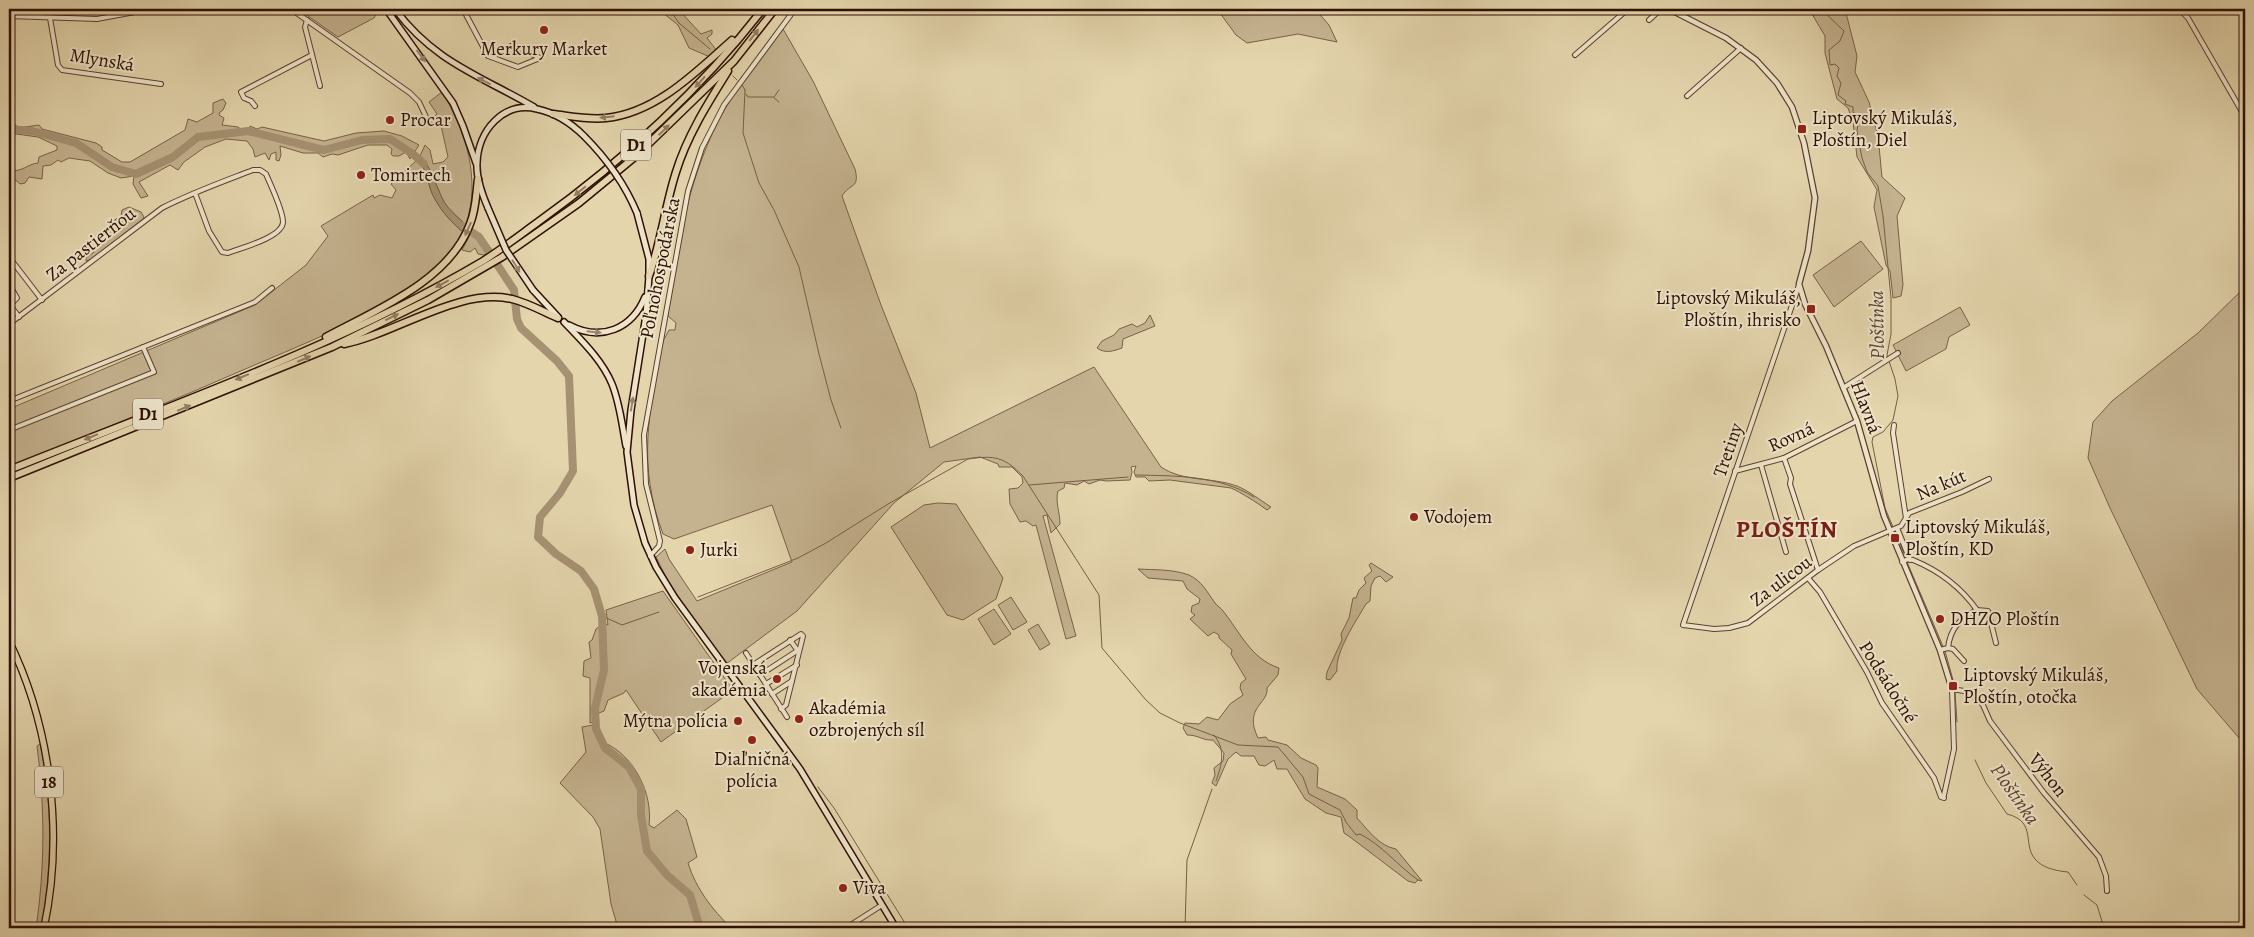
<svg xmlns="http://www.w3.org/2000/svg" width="2254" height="937" font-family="Alegreya,serif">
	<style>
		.green { fill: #c5b390; stroke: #7a6148 }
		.water { fill: #a69273; stroke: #765e45 }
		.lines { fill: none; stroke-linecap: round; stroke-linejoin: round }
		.stream { stroke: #765e45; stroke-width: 1 }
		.river { stroke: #a69273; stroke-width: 8 }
		.minor-casing { stroke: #5c402c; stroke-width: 6 }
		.tertiary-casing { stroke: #5c402c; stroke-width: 7 }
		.secondary-casing { stroke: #2e0f01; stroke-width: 8 }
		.primary-casing { stroke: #2e0f01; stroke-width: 8 }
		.motorway-casing { stroke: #2e0f01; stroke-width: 9 }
		.minor { stroke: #ede4ca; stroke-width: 4 }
		.tertiary { stroke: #ede4ca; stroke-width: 4.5 }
		.secondary { stroke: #ede4ca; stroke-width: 5 }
		.primary { stroke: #e4d5ad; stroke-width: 5.5 }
		.motorway { stroke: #e4d5ad; stroke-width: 6 }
		.secondary-bridge-casing { stroke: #2e0f01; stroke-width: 8; stroke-linecap: butt }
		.secondary-bridge { stroke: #ede4ca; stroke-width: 5 }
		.oneway { fill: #927c60 }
		.oneway2 { fill: #978470 }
		.poi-dot { fill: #8f2418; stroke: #ede4ca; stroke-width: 2 }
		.labels { text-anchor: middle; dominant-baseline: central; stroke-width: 4; stroke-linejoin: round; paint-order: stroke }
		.shield { fill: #ede4ca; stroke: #674f3d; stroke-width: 1 }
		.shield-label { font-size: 18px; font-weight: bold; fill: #2e0f01 }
		.poi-label { font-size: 19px; fill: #2e0f01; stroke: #ede4ca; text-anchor: start }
		.street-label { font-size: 19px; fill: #2e0f01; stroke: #ede4ca }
		.water-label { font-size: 20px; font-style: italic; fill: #5e432f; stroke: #ede4ca }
		.district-label { font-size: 24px; font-weight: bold; letter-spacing: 1px; fill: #7a1f14; stroke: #ede4ca }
	</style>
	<rect width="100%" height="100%" fill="#e4d5ad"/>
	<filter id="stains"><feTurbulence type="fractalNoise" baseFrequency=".004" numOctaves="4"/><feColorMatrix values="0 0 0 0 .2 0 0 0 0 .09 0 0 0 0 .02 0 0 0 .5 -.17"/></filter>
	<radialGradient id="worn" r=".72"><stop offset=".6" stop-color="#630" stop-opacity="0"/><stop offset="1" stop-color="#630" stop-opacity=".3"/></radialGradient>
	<g class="green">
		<polygon points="298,9 375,9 377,13 374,18 338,37"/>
		<polygon points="658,9 678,9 701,34 712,30 712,34 707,38 717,51 710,57 689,48 678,25"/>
		<polygon points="1217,9 1315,9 1329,25 1337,42 1298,34 1247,43 1236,35"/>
		<polygon points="1809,9 1845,9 1857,56 1855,72 1869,102 1878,136 1882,177 1905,198 1897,216 1903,285 1901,296 1893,298 1890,271 1886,265 1874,207 1877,190 1857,157 1853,122 1848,108 1837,99 1825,53 1825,36"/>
		<path d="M783,29L813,81L855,169C860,189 850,183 842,196L881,305L916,393L930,448L1094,367L1161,467C1183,482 1212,477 1237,486C1249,491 1260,500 1271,507L1267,510C1256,502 1242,493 1231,488L1170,480L1149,481L1145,477H1136L1134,472L1136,466L1131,467L1132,472L1130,480L1106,481L1100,480L1089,484L1084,481L1077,485L1065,483L1064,488L1058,491C1055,501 1060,513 1060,524L1051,533L1047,515L1043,516L1076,636L1066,639L1036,525L1033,526L1026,521L1020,522L1010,504L1009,489L1018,488L1023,483L1022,477L1012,467H999L998,464L980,457L944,462L894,503L797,611L726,664L669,583L656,557L665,549L669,559L697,601L792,562L772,505L674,539L663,534C637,464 649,413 662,343L669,330H675L676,323L668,316C677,245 689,172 725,109C742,81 763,55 783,29Z"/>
		<path d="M442,92C466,131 481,179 466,225C458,217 447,209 442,198C435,183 431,169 420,156L425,145L430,150L433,164L443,162L448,157L440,121L430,123V120L437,114L429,102Z"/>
		<path d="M223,99L226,103L223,110L220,112L219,115L224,118L222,125L238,127L246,133H249L250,126L257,129L262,127L324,141L356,133L384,131L402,136L419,145L410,159L406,152L399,156H393L391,154L392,149L387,145H368L338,155L332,154L323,157L318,153H303L280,146L281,155L279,161L276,160V152L271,154L269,160L265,153L255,157L253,149L247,141L226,139L205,147L184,162L178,170L170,165L139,182L148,196L141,198L133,184L134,176L121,178L108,173L90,161L69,158L61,162L58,160L51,165L43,166L42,179L29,177L25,183L20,184L9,174V170C22,173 27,164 38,163L39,157L57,150V146L38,137L9,133V125L10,127L16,125L18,128L39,125L42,129L96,143L102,147V150L122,162H130L185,130L188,119L197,122L213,113V103Z"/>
		<path d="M417,160C429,170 427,187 435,199C442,212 452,223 463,232C455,247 444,262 430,273C377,315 311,341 250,367C170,402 89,435 9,467V409L255,305L306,265L328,236L321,226L373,195L374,198L380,195L392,198L396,190L391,184Z"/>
		<polygon points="129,207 141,212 144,217 143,219 94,258 86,261 86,258 94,252 92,249 99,243 102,232 109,228 110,223 121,216 122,210"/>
		<polygon points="471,233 477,236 480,233 492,250 484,255 478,254 475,248 470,252 462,250"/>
		<polygon points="1861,241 1883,269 1834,307 1813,275"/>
		<polygon points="2245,287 2245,745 2197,689 2110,508 2088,458 2093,422 2112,401 2198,333"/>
		<polygon points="1960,307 1970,325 1949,337 1946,349 1906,371 1893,345"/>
		<path d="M1150,315L1155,326L1123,339L1122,348C1114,351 1105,354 1097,348L1102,341L1114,335L1119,329L1132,324L1137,327L1145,323Z"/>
		<polygon points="938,503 956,504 1003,578 996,599 963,620 947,615 891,527 924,505"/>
		<path d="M1371,563L1393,577L1386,582L1380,576L1375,578L1371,586L1370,601L1366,604C1356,621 1335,652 1337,671L1330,680L1326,679L1327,672L1342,640L1341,634L1349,618L1353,598H1356L1359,590L1366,583L1364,578L1372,571L1369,565Z"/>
		<path d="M1138,569C1155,570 1173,569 1189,575C1202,581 1207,592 1215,603C1217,606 1221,608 1223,611C1240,632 1251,659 1279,668L1278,675L1267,688C1269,704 1243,707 1258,738L1266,737L1268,740L1287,745L1301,758L1316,765L1318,768L1317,787L1345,799L1357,810V818C1368,830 1379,846 1396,849L1422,881L1418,880L1415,883L1408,881L1350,837L1344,833L1341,817L1326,813L1305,799L1287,769H1277L1274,760L1265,766L1259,765L1254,756H1241L1236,752L1228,759L1216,786L1212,783L1215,775L1214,768L1223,761L1224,753L1213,740C1203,741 1199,735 1187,735L1183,728L1185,723L1199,724L1207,717L1218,720L1230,704L1243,695L1240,688L1241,683L1246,679L1231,654L1232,650L1219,638V635L1214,632L1208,636L1190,619L1195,615L1191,612L1192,606L1199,603L1200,599L1187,589L1183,581L1148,578Z"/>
		<polygon points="663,591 733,690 661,742 626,690 624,693 608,700 604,711 594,715 593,722 590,723 590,678 583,676 584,661 591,658 589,642 592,640 596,629 604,623 608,625 606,610"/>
		<polygon points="1011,597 1027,622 1013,630 998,605"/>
		<polygon points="994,609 1011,634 994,645 978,619"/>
		<polygon points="1038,624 1050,644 1040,650 1028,630"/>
		<path d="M593,725L602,747L605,743C634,756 653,793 649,825L654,828L677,810L686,819L697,857L688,863C696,889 712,909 731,928H618L611,904L600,829L593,817L560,783L586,752L582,727Z"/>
		<path d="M40,744C53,803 52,869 41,928H36C45,867 45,808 37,746Z"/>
	</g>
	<path class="water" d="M420,156C432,168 435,183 442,198C447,209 458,217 466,225L463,232C452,223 442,212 435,199C427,187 429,170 417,160Z"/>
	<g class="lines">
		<g class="stream">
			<polyline points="669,9 679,23 710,49"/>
			<polyline points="1821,9 1844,31 1840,41 1829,50 1830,65 1835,64 1839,68 1837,76 1841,83 1838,95 1846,101 1845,104 1853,107 1853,112 1859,117 1857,131 1862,158 1867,172 1878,186 1883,216 1891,298 1891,334 1887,355 1895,379 1898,396 1893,420 1883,432 1873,437 1872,442 1885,508 1906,558"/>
			<polyline points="733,76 737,80"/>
			<polyline points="742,85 745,90"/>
			<polyline points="745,90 743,133 759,183 774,210 799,267 819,354 831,400 841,428"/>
			<polyline points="746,94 748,97 773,97 779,102"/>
			<polyline points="774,97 779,90"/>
			<path d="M1136,475C1175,476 1219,475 1254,497"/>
			<polyline points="1029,485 1128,477"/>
			<polyline points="1907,562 1945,651 1955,687"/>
			<path d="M698,597L798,558L826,543L888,504L968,459C995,455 1004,457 1023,476L1099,595L1102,648L1146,700L1160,713L1180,723L1238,745L1278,747L1303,777L1309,794L1340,810L1346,822L1356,835L1360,834C1382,845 1398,866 1418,880"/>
			<polyline points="602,616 622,625 659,612"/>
			<polyline points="1955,692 1957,722"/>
			<path d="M1214,735C1226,750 1222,764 1216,781"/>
			<path d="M1975,760L1986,783L2007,814C2039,822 2020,847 2038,862C2046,869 2058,871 2068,872L2077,885"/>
			<polyline points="818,787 834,808 908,928"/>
			<polyline points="2084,895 2097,905 2104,928"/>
			<polyline points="1185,928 1187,860 1212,789"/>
		</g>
		<g class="river">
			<polyline points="9,129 32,131 76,143 112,167 136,174 173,157 198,137 248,131 324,150 362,140 390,139 413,154 424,164"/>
			<polyline points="463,226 479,237 514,290 517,319 521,328 557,361 569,376 573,471 560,493 540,517 538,537 556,554 581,571 594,589 602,616 604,670 595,708 596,729 605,748 629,767 641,789 641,815 647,851 667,875 690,895 700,928"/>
		</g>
		<g class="minor-casing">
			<g id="minor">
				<polyline points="291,9 410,93 419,102 427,119"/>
				<polyline points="463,9 488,56 491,57 518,67 540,58 513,45 491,57"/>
				<polyline points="2179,9 2188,18 2245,117"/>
				<polyline points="9,16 97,19 151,9"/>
				<polyline points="50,18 58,65 62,70 161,84"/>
				<polyline points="307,20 305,27 320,86"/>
				<polyline points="1649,20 1661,9"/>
				<polyline points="1575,55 1628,9"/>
				<polyline points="1687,96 1741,48"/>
				<polyline points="255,106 251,101 244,98 241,92 312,55"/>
				<polyline points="9,240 12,237"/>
				<polyline points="9,257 42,300"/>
				<polyline points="9,284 17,298 10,305 19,317"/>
				<polyline points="1799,285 1683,625 1714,629 1729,628 1748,623 1818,570 1854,546 1901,526 1909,513 1962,492 1989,479"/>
				<path d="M9,324L162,208C191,193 222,182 253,170H260L266,174C271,186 283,210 283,222C283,237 241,248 228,253L222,252L209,231L195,193"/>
				<polyline points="1843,388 1898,353"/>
				<polyline points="9,401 255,302 272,288"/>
				<polyline points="1894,425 1893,433 1906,518"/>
				<polyline points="9,430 154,372 143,347"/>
				<polyline points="1784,458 1791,478 1790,484 1818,570"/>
				<polyline points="1761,465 1786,552"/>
				<polyline points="1735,471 1784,458 1857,421"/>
				<polyline points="1897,528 1910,560"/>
				<polyline points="650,556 659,546 660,541 646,484 644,435 688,191 702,148 724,105 795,9"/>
				<path d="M1902,562L1908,559L1913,560C1940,571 1960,586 1977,610L1988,611L1996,643"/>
				<polyline points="1808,578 1820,592 1867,672 1882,703 1934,778 1941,797 1944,798"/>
				<polyline points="790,640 798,651"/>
				<polyline points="1948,648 1953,649 1964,661"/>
				<path d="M1940,650L1948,648C1950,629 1960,618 1977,610"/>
				<polyline points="746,653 787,717"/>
				<polyline points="753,665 801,634 803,636 786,705 781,709"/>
				<polyline points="760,675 797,651"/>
				<polyline points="766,684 797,665"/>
				<polyline points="772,694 792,681"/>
				<polyline points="1944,795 1954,749 1952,689 1964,691 1973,695 1983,705 1990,721 2044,793 2099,857 2106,876 2107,891"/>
				<polyline points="846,928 882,905"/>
			</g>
		</g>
		<g class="tertiary-casing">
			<polyline id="tertiary" points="1669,9 1726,38 1756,60 1777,83 1792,107 1804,143 1815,198 1808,251 1799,284 1805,304 1826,346 1857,421 1884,516 1940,650 1952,689"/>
		</g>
		<g class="secondary-casing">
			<g id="secondary">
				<polyline points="386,9 453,103 463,126 476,163"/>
				<path d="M395,9C434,62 481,76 534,107"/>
				<path d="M488,208C482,194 476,178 477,163C478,131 503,101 537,109C556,113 571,123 584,136"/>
				<polyline points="637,213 649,259 649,276 646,315 631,410 627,452 634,505 645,543 656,567 675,598 800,769 896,928"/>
				<polyline points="533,290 558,317"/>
				<path d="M564,322C582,341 602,360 612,384C620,404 622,425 626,446"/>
				<path d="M569,325C601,342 632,329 645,297"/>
			</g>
		</g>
		<g class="primary-casing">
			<path id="primary" d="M9,641C51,727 64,834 44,928"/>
		</g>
		<g class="motorway-casing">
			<g id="motorway">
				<path d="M553,114C570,116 589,120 606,118C656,113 696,72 732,40"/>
				<path d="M649,276C661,242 665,206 676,172C687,136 708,103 728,71"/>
				<path d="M326,337C376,310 449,281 470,224C476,210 476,194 478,179"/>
				<path d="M344,344C395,334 459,287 512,299C528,303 544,312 558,318"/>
				<path d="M9,470C168,406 334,349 483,261C502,249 520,235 538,222C623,161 699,91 763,9"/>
				<polyline points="9,478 332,347 428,300 502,257 579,203 636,156 734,61 775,9"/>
			</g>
		</g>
		<use href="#minor" class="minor"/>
		<use href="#tertiary" class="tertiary"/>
		<use href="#secondary" class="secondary"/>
		<use href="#primary" class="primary"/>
		<use href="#motorway" class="motorway"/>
		<g class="secondary-bridge-casing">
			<g id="secondary-bridge">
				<path d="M584,136C607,159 624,182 637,213"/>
				<polyline points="488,208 506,250 533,290"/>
			</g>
		</g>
		<use href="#secondary-bridge" class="secondary-bridge"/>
	</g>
	<defs><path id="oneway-solid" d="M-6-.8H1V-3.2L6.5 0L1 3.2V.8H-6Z" transform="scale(1.25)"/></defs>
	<g class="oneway">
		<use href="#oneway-solid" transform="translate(754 35) rotate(-52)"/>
		<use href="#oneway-solid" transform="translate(700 82) rotate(132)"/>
		<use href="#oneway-solid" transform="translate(607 117) rotate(174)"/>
		<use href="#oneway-solid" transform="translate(664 130) rotate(-44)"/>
		<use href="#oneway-solid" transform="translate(580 191) rotate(141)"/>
		<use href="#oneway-solid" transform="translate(468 229) rotate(114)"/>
		<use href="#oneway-solid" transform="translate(442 284) rotate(152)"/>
		<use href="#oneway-solid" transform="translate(392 317) rotate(-26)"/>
		<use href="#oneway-solid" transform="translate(304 359) rotate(-23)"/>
		<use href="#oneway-solid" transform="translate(242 377) rotate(158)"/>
		<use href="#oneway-solid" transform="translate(184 408) rotate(-22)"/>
		<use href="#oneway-solid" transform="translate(91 437) rotate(158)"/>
	</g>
	<g class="oneway2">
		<use href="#oneway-solid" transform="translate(421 56) rotate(53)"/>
		<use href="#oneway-solid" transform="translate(484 81) rotate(-153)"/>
		<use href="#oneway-solid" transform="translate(516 266) rotate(58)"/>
		<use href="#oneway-solid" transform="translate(594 332) rotate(6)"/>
		<use href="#oneway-solid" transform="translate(632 404) rotate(-81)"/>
	</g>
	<g class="poi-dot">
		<circle cx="544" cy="30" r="5"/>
		<circle cx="390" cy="120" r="5"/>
		<rect x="1797" y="124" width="10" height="10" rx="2.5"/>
		<circle cx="361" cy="175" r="5"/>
		<rect x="1806" y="304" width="10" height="10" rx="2.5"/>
		<circle cx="1414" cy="517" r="5"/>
		<rect x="1890" y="533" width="10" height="10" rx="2.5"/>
		<circle cx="690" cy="550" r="5"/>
		<circle cx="1940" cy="619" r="5"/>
		<circle cx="777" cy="679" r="5"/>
		<rect x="1948" y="681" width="10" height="10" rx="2.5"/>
		<circle cx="799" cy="719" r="5"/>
		<circle cx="738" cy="721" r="5"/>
		<circle cx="752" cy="740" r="5"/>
		<circle cx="843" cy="888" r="5"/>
	</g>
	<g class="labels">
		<g class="shield">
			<rect x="621" y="129.5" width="30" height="31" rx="4"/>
			<rect x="133" y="398.5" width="30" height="31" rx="4"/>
			<rect x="35" y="766.5" width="28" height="31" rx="4"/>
		</g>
		<g class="shield-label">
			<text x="636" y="145">D1</text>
			<text x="148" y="414">D1</text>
			<text x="49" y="782">18</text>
		</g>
		<g class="poi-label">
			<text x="544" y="49" text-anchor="middle">Merkury Market</text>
			<text x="1812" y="118">Liptovský Mikuláš,<tspan x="1812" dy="22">Ploštín, Diel</tspan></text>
			<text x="400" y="120">Procar</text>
			<text x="371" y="175">Tomirtech</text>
			<text x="1801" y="298" text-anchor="end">Liptovský Mikuláš,<tspan x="1801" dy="22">Ploštín, ihrisko</tspan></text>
			<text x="1424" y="517">Vodojem</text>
			<text x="1905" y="527">Liptovský Mikuláš,<tspan x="1905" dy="22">Ploštín, KD</tspan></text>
			<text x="700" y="550">Jurki</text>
			<text x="1950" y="619">DHZO Ploštín</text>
			<text x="767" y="668" text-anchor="end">Vojenská<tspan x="767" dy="22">akadémia</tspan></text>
			<text x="1963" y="675">Liptovský Mikuláš,<tspan x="1963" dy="22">Ploštín, otočka</tspan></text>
			<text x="809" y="708">Akadémia<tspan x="809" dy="22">ozbrojených síl</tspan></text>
			<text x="728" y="721" text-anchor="end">Mýtna polícia</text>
			<text x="752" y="759" text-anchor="middle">Diaľničná<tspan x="752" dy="22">polícia</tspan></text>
			<text x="853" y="888">Viva</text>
		</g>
		<g class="street-label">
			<text transform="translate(102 60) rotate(9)">Mlynská</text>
			<text transform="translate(91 244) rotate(-38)">Za pastierňou</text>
			<text transform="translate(660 268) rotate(-79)">Poľnohospodárska</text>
			<text transform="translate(1866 407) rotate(69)">Hlavná</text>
			<text transform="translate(1791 437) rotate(-24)">Rovná</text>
			<text transform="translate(1728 450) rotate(-71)">Tretiny</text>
			<text transform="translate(1941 485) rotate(-23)">Na kút</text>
			<text transform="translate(1781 581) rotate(-37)">Za ulicou</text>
			<text transform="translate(1888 682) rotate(58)">Podsádočné</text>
			<text transform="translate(2048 775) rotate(52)">Výhon</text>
		</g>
		<g class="water-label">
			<text transform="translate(1877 325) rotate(-91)">Ploštínka</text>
			<text transform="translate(2015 794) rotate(55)">Ploštínka</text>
		</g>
		<g class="district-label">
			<text x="1787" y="529">PLOŠTÍN</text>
		</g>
	</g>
	<rect width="2254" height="937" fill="none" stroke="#e4d5ad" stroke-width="30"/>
	<rect x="10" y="10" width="2234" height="917" fill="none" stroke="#2e0f01" stroke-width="2.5"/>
	<rect x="15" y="15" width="2224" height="907" fill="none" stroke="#2e0f01"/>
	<rect width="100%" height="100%" filter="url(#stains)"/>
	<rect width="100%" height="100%" fill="url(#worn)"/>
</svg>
